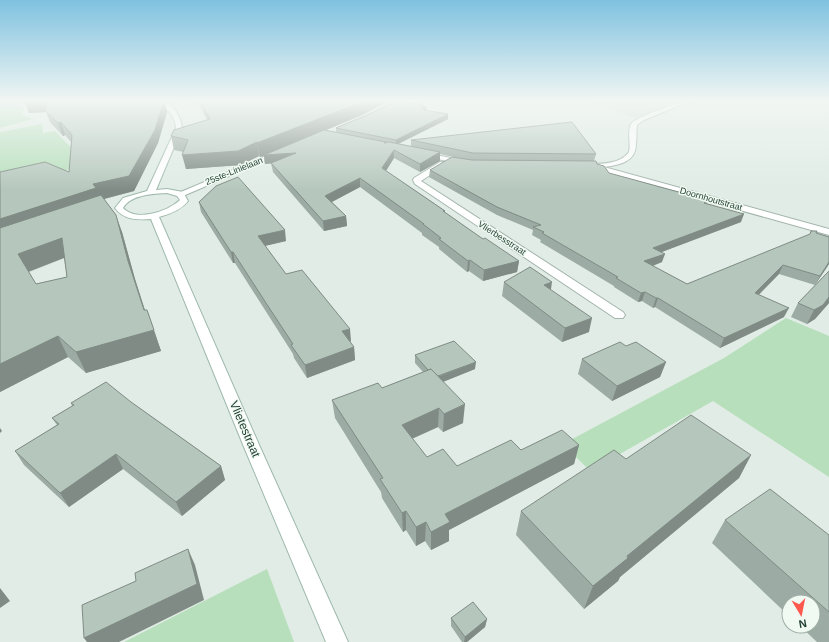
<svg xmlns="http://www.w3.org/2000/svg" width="829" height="642" font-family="Helvetica,sans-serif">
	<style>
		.built { fill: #cedcd3 }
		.green { fill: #b7dfbb }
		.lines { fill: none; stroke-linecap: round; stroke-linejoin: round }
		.street-casing { stroke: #a2b4ab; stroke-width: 2 }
		.secondary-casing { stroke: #9eb9ab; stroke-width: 2 }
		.street { fill: #fff; fill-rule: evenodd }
		.secondary { fill: #fff; fill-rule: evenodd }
		.wall { fill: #9caba3; fill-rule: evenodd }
		.shaded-wall { fill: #7f8b84 }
		.building { fill: #b5c7bd; stroke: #7f8b84; fill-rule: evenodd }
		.labels { text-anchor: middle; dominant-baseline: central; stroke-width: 3; stroke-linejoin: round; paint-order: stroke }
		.far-street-label { font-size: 9px; fill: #1f3e30; stroke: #f1f9f3 }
		.near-street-label { font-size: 12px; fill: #1f3e30; stroke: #f1f9f3 }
	</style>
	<rect width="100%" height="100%" fill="#e0ece5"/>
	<polygon class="built" points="587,100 683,100 635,118"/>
	<g class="green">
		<polygon points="0,100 28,100 32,102 15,105 24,108 22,115 33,119 0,128"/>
		<polygon points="42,124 43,133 55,131 88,165 48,174 0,179 0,132"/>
		<polygon points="786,318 829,336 829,477 713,401 590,471 563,444 724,358"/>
		<polygon points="267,569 294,642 124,642"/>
	</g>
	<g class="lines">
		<g class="street-casing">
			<g id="street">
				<path d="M685,100H693L644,120L637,125C636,131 637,137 636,144C636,162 619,165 604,167L829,229V235L596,170L595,168H585L581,166L585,164C598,164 620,165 629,152C631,144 627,132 631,124C635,117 676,104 685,100Z"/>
				<polygon points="278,151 280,152 280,154 183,196 180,196 176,194"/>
				<polygon points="424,153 463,160 467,162 463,164 422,156 422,154"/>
				<polygon points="440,162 443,162 447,164 421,181 623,312 625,315 623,318 615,318 415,184 413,180 414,178"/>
			</g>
		</g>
		<g class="secondary-casing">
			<path id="secondary" d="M156,100C171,100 181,115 182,128L156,190L167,189L183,192L188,201C181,210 170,214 159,217L260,447L348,642H326L244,447L151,219C137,220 124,220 115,208L123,198L147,191L176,128C175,114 166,109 156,100ZM167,193L177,196L180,200C167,212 136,222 123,208C131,194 154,194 167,193Z"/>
		</g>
		<use href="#street" class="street"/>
		<use href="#secondary" class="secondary"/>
	</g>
	<g class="wall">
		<path d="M25,100H173L171,101L170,103L164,100L167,112L158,143L134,191L104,199L122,232L135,279L145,310L154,330L161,351L86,373L68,357L0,392V172H69L71,142L65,135L63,136L50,122L46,112L29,113ZM64,258L67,277L36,284L29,272Z"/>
		<polygon points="197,100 385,100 385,103 362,115 326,130 336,132 336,128 423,105 423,106 426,107 426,109 427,111 448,119 398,144 411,147 411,140 596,154 594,161 597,164 609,173 708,200 707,204 741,222 662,252 662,262 653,266 687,284 816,233 829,237 829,264 815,285 779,274 759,295 784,317 720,348 655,307 653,308 642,301 638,302 614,287 614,286 540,242 541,240 532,235 533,230 497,215 429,177 430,170 468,160 440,154 440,161 420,172 394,158 386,171 445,211 445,213 483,239 519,261 517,272 483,281 469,271 467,272 439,249 439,247 422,235 422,233 360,187 332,202 346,216 347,226 324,231 273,172 271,163 265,164 264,156 260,157 259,156 241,165 186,169 183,152 174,150 171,136 207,120"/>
		<polygon points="199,202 286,241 265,246 286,274 351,341 350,342 354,347 355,360 307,378 294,358 293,354 235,263 233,263 201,212"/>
		<polygon points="829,271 829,303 815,319 807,324 791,317 798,303"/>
		<polygon points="504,282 551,290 589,332 562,342 502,296"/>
		<polygon points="626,346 666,362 660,377 612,401 578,374 582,359"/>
		<polygon points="415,355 475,369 443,382 463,423 443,432 438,427 412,439 427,457 457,466 521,450 579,445 574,464 449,530 449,541 431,550 425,541 416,546 406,530 403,532 382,498 381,492 335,418 332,400 382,388 423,372 415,363"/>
		<polygon points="131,402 221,466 225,480 182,516 123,469 69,507 24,465 15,451 57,425 52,418 72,406 71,403"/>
		<polygon points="751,455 739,478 620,577 618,581 584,609 516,535 521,511 626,459"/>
		<polygon points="725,520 829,535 829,642 817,642 800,626 813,626 813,602 789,602 789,616 712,543"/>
		<polygon points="451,618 487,619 485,627 467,642 462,642 451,626"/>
	</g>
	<g class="shaded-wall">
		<polygon points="41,100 50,100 45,110 46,112 29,113 25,102"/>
		<polygon points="164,100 167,112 158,143 134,191 100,200 0,239 0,219 93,184"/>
		<polygon points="367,100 385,100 385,103 362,115 266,155 296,153 297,161 265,164 264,156 260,157 257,143"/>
		<polygon points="448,114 448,119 396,145 396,140"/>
		<polygon points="61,122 65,135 63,136 58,123"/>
		<polygon points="257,142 259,156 241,165 186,169 182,155"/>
		<polygon points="394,150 394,158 382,177 382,168"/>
		<polygon points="440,152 440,161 420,172 420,164"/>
		<polygon points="360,178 360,187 326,205 325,196"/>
		<polygon points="744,214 741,222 651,256 653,248"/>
		<polygon points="116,215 122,232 135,279 151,330 128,261"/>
		<polygon points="346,216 347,226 324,231 323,221"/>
		<polygon points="285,230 286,241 260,247 258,236"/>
		<polygon points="62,238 69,256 27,272 18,254"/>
		<polygon points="231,252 233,252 235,263 233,263"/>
		<polygon points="665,254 662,262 641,270 644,261"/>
		<polygon points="470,260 469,271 467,272 468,261"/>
		<polygon points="519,261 517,272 483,281 484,270"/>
		<polygon points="829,262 829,264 815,285 820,276"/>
		<polygon points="783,265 779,274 751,302 755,293"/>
		<polygon points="552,282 550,296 544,285"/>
		<polygon points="645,292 642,301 638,302 641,293"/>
		<polygon points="829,297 829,303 815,319 807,324 814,310"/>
		<polygon points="656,298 658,298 655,307 653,308"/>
		<polygon points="789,308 784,317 720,348 724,338"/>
		<polygon points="147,310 161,351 86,373 76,352"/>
		<polygon points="592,318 589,332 562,342 565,328"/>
		<polygon points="350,329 351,341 343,344 342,331"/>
		<polygon points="58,336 68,357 0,392 0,364"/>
		<polygon points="354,347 355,360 307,378 305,365"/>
		<polygon points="476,362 475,369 435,385 435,378"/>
		<polygon points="666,362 660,377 612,401 617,386"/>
		<polygon points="465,404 463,423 443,432 444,414"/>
		<polygon points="439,408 438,427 402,443 402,425"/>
		<polygon points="0,428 2,431 0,433"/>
		<polygon points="579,445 574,464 449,530 449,541 431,550 431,532 445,514"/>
		<polygon points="116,454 123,469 69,507 60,493"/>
		<polygon points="751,455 739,478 620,577 618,581 584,609 593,586 627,556"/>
		<polygon points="221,466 225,480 182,516 176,502"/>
		<polygon points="406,511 406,530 403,532 402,513"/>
		<polygon points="426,522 425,541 416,546 416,527"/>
		<polygon points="188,549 195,565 204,600 119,642 87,642 84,638"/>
		<polygon points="0,588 10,601 0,608"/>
		<polygon points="487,619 485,627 467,642 464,642 465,637"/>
	</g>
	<g class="building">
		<polygon points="25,100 41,100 25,102"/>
		<polygon points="49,100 164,100 155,130 129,176 93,184 96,188 0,219 0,172 45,162 69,172 72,135 61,122 58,123 45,110"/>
		<polygon points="200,100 367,100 257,143 257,142 238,151 182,155 188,140 171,136 174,130 210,119"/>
		<polygon points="396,101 423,105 421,106 426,107 421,109 427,109 424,110 448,114 396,140 336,128 367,115"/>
		<polygon points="572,122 596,154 473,153 411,140"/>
		<polygon points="324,130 386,142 384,143 389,142 440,152 420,164 394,150 382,168 445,211 443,211 483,239 485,238 519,261 484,270 470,260 468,261 439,239 441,238 423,224 424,224 360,178 325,196 346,216 323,221 271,163 296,153 264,155"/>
		<polygon points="452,157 472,160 596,161 597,164 604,166 609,173 708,200 704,203 744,214 653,248 665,254 644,261 687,284 810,234 811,231 817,231 816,233 829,237 829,262 820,276 783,265 755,293 789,308 724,338 658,298 656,298 645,292 641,293 616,278 618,277 542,233 544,232 533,227 541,225 497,207 430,170"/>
		<polygon points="238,177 285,230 258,236 286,274 302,270 350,329 342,331 354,347 305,365 291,345 293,344 266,303 233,252 231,252 199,202 216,186"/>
		<path d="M101,195L116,215L128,261L144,310H147L154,330L76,352L58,336L0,364V228ZM62,238L67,277L36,284L18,254Z"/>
		<polygon points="530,267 552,282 544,285 592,318 565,328 504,282"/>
		<polygon points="829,271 829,297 823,305 814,310 798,303"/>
		<polygon points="454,341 476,362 438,376 431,369 428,370 415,355"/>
		<polygon points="620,342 626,346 636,342 666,362 617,386 582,359"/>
		<polygon points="431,369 465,404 444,414 439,408 402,425 427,457 443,449 457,466 511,440 521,450 562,430 579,445 445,514 450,522 431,532 426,522 416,527 406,511 402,513 380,479 383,478 332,400 378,383 382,388"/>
		<polygon points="106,382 131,402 221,466 176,502 116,454 60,493 15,451 59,424 52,418 74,405 71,403"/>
		<polygon points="691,415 751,455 627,556 628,558 593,586 521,511 614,450 626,459"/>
		<polygon points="770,489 829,535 829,612 725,520"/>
		<polygon points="188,549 197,584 84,638 82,605 136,581 135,573"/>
		<polygon points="473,602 487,619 465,637 451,618"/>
	</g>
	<linearGradient id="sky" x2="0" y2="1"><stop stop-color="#7fc2e0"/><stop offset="0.53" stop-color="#f1f6f3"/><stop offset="1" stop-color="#f1f6f3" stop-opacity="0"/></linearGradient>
	<rect width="829" height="190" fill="url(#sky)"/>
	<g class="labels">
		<g class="far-street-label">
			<text transform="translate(234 171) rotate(-22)">25ste-Linielaan</text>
			<text transform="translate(711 199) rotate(16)">Doornhoutstraat</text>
			<text transform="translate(502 238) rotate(33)">Vlierbesstraat</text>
		</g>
		<g class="near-street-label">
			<text transform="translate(245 429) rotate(67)">Vlietestraat</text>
		</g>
	</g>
	<g transform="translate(801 614) rotate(170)"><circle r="19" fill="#f1f9f3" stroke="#9daea5"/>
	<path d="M0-3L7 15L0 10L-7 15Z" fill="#fd594e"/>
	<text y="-6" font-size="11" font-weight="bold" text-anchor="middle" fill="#1f3e30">N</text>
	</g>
</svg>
